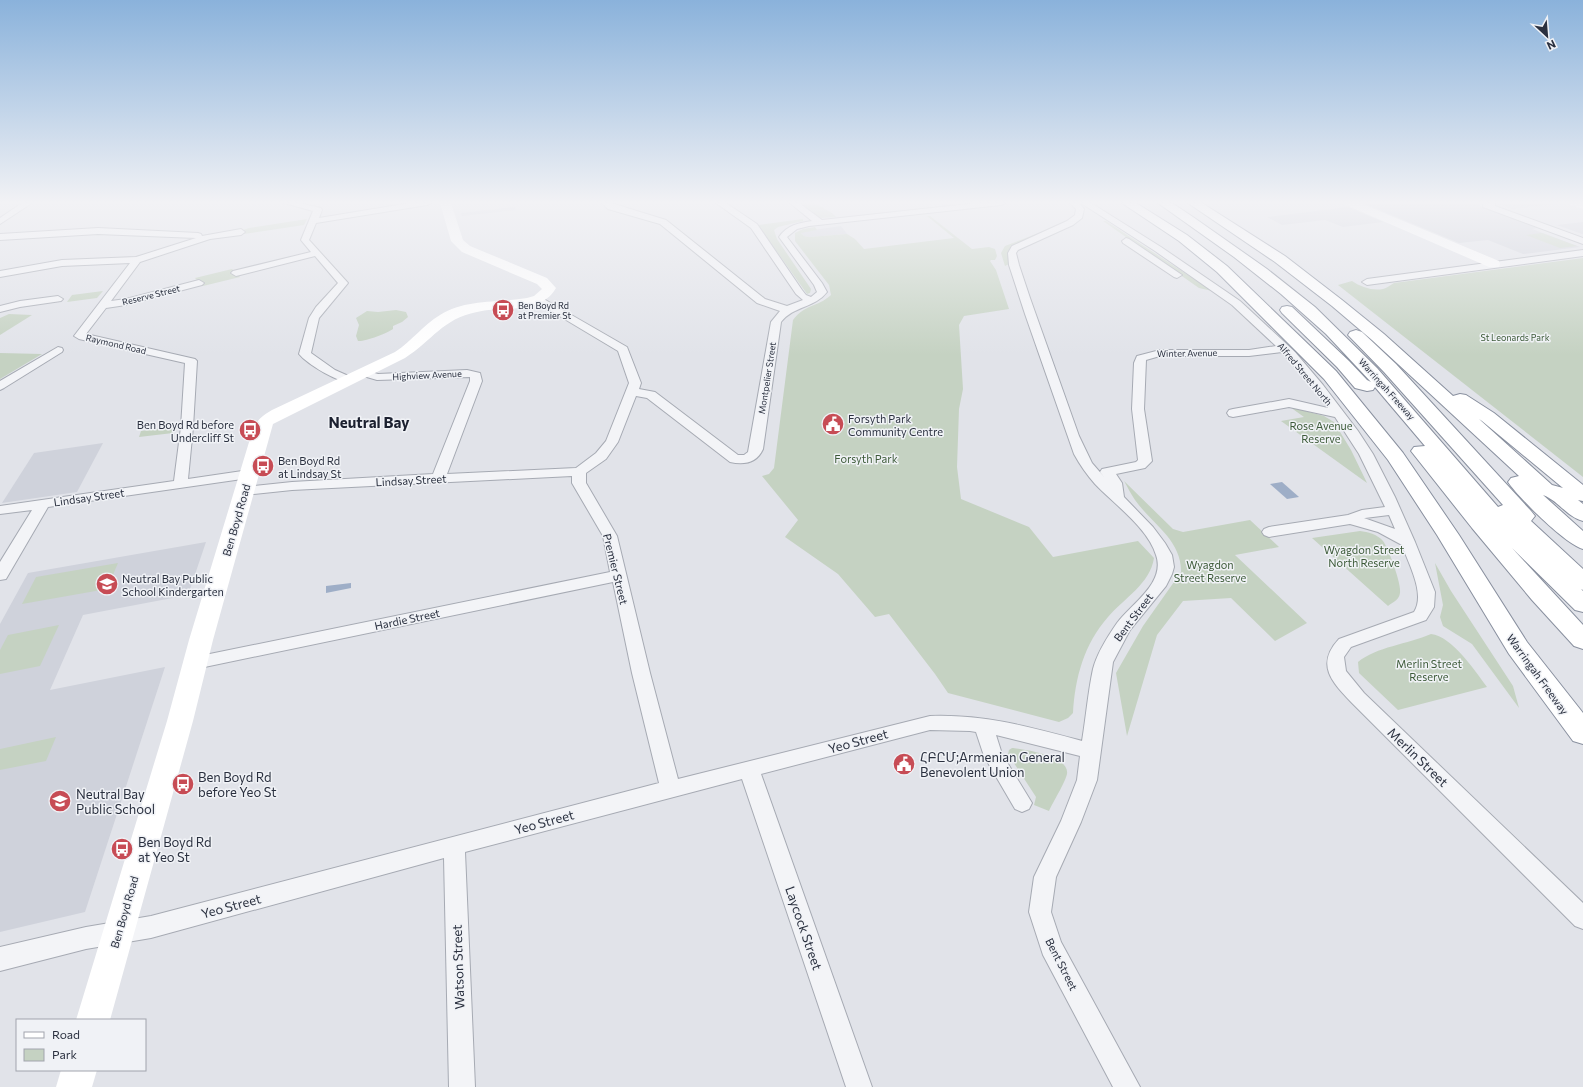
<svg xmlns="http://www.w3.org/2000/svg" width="1583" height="1087" font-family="Commissioner,'Noto Sans Armenian',sans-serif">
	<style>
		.built { fill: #cfd2db }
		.green { fill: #c5d2c2 }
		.water { fill: #9eaec7 }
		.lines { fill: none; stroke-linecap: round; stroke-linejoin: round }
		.street-casing { stroke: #a6aab3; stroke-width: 2 }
		.highway-casing { stroke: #89909f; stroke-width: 2 }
		.street { fill: #f3f4f7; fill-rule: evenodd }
		.secondary { fill: #fff; fill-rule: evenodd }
		.highway { fill: #fff; fill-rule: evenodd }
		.labels { text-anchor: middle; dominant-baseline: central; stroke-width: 3; stroke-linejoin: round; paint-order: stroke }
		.far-street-label { font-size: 9px; fill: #2a303f; stroke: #f0f2f6 }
		.far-poi-label { font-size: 9px; fill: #2a303f; stroke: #f0f2f6; text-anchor: start }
		.far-park-label { font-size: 9px; fill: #3c5a38; stroke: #f0f2f6 }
		.poi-label { font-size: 11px; fill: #2a303f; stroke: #f0f2f6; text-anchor: start }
		.park-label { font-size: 11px; fill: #3c5a38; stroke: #f0f2f6 }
		.street-label { font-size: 11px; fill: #2a303f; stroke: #f0f2f6 }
		.near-street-label { font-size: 13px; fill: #2a303f; stroke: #f0f2f6 }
		.near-poi-label { font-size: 13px; fill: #2a303f; stroke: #f0f2f6; text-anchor: start }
		.district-label { font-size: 15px; font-weight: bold; fill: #1c2130; stroke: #f0f2f6 }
	</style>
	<rect width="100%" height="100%" fill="#e1e3e9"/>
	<g class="built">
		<polygon points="1363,203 1473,203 1537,228 1532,229 1580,247 1523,254 1488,240 1459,243"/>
		<polygon points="1496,203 1564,203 1512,209"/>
		<polygon points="515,207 516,210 462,216 461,213"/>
		<polygon points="1348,207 1383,222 1343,227 1325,220 1282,225 1267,217"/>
		<polygon points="1583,222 1583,234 1582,234 1557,225"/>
		<polygon points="841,226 847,234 809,237 804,236 800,232"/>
		<polygon points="103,443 77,492 2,503 34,453"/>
		<polygon points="206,542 188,595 83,615 50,690 165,667 85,912 0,932 0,624 28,573"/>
	</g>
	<g class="green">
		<polygon points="799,203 814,203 832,213 836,217 819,218"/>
		<path d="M927,216H930L972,249L989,247L995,249L997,256L995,260H991L990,261L996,270L1009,309L964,316L959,325L963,389L959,409L957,467L961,499L1029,527L1053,557L1138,541L1154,558C1150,584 1124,598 1108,617C1084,644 1075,678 1073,713L1068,718L1059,722L948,693L935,674L889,614L875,617L838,574L785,537L798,520L762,476L769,474L774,468L793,320C805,304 818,307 831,295L829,285L795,241V233L803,229L815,227L817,230L801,233L804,236L809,237L847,234L855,239L864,249L954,238Z"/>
		<polygon points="307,219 304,225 244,234 243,230 249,228"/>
		<polygon points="803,219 803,221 778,227 774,230 777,239 811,289 810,293 807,294 758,225"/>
		<polygon points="1103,221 1106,221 1212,291 1199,288"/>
		<polygon points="1046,230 1013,247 1009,255 1009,264 1005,266 1001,253 1005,246"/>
		<polygon points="1542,233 1577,246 1560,248 1526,235"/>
		<path d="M1583,258V477L1338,285L1352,281C1361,287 1372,291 1383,289C1387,288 1390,285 1394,283Z"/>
		<polygon points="232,269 240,277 203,286 195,278"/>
		<polygon points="103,291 97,298 67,302 72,295"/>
		<path d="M396,310L406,312L408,317L402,322L393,326V329C388,333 364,342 358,341L356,336L359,325L356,318L367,311L378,312Z"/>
		<polygon points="9,314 32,315 0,335 0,318"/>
		<polygon points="0,353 42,354 0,379"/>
		<polygon points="1290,407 1324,416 1334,422 1351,450 1367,483 1281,421 1304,417"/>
		<polygon points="173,427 173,433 139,437 141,431"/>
		<path d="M1124,481L1173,529L1183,532L1250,520L1279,547L1235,555L1307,623L1275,641L1231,598L1183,601L1157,635L1127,736L1116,673L1143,626L1181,572C1182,540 1151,523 1135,500C1131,494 1128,488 1124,481Z"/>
		<path d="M1360,531C1368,532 1377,534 1383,541C1388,547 1402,585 1400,593C1399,600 1393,602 1388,606L1312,538Z"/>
		<polygon points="118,563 107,589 22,604 36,577"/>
		<polygon points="1435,563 1451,591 1513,686 1519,708 1472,644 1443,626 1440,617 1443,605"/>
		<polygon points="59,625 40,666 0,674 0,650 8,635"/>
		<path d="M1431,634C1452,636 1475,671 1487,687L1398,710L1359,673L1358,662C1376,647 1408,644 1431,634Z"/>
		<polygon points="56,737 46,761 0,770 0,749"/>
		<path d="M1012,748C1024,749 1070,756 1067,774C1065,783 1053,802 1049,811L1034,805L1036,797L1008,754L1009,750Z"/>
	</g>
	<g class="water">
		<polygon points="1282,482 1299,497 1287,499 1270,484"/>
		<polygon points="351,583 351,588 326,593 326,586"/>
	</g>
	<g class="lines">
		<g class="street-casing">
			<g id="street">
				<polygon points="22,203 32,203 0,224 0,218"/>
				<path d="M284,203H299L321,208L322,210L319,218L410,203H431L427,205L316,223L309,240L348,283L319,318L311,353L335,370L353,378L355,380L353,382C341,385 307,364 299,354L309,318L316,307L338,283L315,256L236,276L231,273L233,271L311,252L301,240L313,211Z"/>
				<path d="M602,203H611L666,220L765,299L787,306L803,300L796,294L751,228L716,203H726L757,224L802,290L806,295L811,297L817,292L814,285L779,237C787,225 799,223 812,221L790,203H799L822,220L977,203H1005L1001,205L809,226L797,229L787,237L822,283L827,292C815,308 793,306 781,322L763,449C757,463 744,465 730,462L647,398L636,396L618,442L606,459L586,473V483L617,536L650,673L678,779L930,716C984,714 1030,727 1082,741C1086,717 1088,692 1093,669C1097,653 1108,636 1117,623C1131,604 1166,583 1156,555C1148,528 1114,504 1095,484C1087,475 1080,465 1074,454L1025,314L1009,265L1008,253L1012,246L1067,221L1075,215L1076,209L1070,203H1079L1084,209L1082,218L1073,225L1018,250L1016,253L1019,265L1030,298L1079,436L1092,463L1105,478L1100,472L1102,469L1136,462L1138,460L1132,409L1134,363L1137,356L1160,350H1249L1276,346L1232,305L1155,251L1081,203H1091L1161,247L1240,301L1295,352L1323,385L1358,431L1373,454L1395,497L1415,542L1435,592L1434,607L1426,620L1351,647L1344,657L1346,671L1364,693L1583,903V929L1575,926L1352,703C1332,682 1315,665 1339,639L1414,612C1426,594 1408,563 1402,545L1378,532L1350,524L1269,537L1264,535L1262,532L1264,529L1269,527L1348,515L1362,510L1385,507L1359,454L1335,417L1289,407L1233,417L1229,416L1227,413L1229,410L1233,409L1289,399L1328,408L1315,389L1282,352L1249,356H1160L1146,360L1144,409L1152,461L1145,468L1116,474L1122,483L1124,497L1153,527L1165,543L1172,555L1174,567L1172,574L1166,586L1130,630L1113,662L1097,780L1081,822L1056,877L1051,912L1061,942L1140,1087H1113L1043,955L1029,912L1034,877L1061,821L1077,780L1080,756L996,735L1002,754L1032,803L1029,809L1022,812L1015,809L984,756L976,732L970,731L930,730L761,774L872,1087H846L742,779L465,852L475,1087H449L444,858L151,938L86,949L0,971V947L86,927L151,916L659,783L632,673L613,582L195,669L189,668L186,663L189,658L195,657L610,572L603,536L572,483V476L292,490L244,495L239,494L237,491L239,488L244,487L292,482L433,474L470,381V377L377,380L360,375L358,373L360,371L364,370L378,374L467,370L480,373L482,381L447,474L576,468L596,453L606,441L629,383L618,351L536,302L534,300L536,298H542L627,347L641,383L639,389L655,392L738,455H744L748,452L771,322L780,311L757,303L660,224L608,209ZM1389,515L1395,529L1364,518H1365Z"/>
				<polygon points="1483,203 1495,203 1495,206 1583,238 1583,244 1483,207"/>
				<polygon points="98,228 198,233 201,234 202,236 241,229 245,232 241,235 210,239 140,262 111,301 126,299 199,280 204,283 202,285 126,305 106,308 86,334 195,359 197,361 193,427 188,479 249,470 254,471 256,474 254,477 249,478 48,507 6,579 0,580 0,562 32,510 0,514 0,506 174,481 181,427 185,363 79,339 74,336 130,263 62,266 0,277 0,271 62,260 136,257 196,238 98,234 0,240 0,234"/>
				<polygon points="1126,238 1129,239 1182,275 1177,278 1174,277 1123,243 1122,241"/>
				<polygon points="1583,250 1583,256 1367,285 1362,282 1367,279"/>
				<polygon points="58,296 63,299 61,301 20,307 0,312 0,306 20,301"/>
				<polygon points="58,347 62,348 63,350 62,352 4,388 0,390 0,381"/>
			</g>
		</g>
		<g class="highway-casing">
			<g id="highway">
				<polygon points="1122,203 1136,203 1187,235 1227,266 1336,371 1403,453 1459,535 1527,642 1583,713 1583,744 1573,741 1509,654 1437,535 1388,460 1324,379 1217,272 1179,241"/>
				<polygon points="1158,203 1172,203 1193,217 1267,269 1315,307 1377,368 1498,507 1503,505 1384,372 1348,335 1350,332 1356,330 1362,332 1396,364 1531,511 1535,516 1531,521 1583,569 1583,590 1581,589 1583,591 1583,612 1575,610 1512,548 1583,625 1583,649 1574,646 1532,600 1472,528 1411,451 1414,447 1425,446 1375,387 1373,390 1367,391 1355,388 1337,367 1282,313 1280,310 1282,307 1287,306 1292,307 1349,361 1367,380 1371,382 1326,334 1281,294 1234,257"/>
				<path d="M1188,203H1202L1285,256L1342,300L1384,334L1453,396L1460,394L1466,395L1494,413L1583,485V501L1578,500L1583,504V521C1567,517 1559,501 1543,495L1583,531V549C1565,544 1519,498 1508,482L1511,478L1519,476L1372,340L1332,306L1275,262ZM1479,419L1482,421L1563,488L1552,485Z"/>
			</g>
		</g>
		<use href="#street" class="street"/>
		<g class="secondary">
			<path d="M440,203H451L463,240L470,246L547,278L556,288C541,315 502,306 477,312C442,319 433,340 405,358L273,424L213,640L193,721L110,1020H76L167,721L189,640L253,429C259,418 262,416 272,410L395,352C412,341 423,325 440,315C465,299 498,303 527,298L534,296L542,289L537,284L462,252L451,241Z"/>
			<polygon points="1345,203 1360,203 1499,261 1500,264 1499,267 1489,267 1346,205"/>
			<polygon points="1569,203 1583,203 1583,209 1570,205"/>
			<polygon points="61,1070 97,1070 92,1087 56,1087"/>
		</g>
		<use href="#highway" class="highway"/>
	</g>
	<linearGradient id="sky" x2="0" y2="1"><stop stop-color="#8ab2db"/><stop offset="0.57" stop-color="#f2f2f5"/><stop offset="1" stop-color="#f2f2f5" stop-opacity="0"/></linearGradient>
	<rect width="1583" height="355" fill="url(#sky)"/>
	<defs>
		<g id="bus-disc" transform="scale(1.15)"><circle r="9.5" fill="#c74c55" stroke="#f0f2f6"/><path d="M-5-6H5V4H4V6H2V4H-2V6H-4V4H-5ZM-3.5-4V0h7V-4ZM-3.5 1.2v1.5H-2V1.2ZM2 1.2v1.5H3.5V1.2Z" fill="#fff"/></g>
		<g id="civic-disc" transform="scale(1.15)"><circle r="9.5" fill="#c74c55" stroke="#f0f2f6"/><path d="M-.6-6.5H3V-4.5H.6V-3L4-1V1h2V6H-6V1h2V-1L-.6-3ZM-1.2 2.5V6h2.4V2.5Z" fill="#fff"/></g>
		<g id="school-disc" transform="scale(1.15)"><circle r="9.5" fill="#c74c55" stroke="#f0f2f6"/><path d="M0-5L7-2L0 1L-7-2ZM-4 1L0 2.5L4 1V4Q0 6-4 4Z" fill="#fff"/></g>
	</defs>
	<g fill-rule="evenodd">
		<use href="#bus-disc" x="503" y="310"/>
		<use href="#civic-disc" x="833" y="424"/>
		<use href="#bus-disc" x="250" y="430"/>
		<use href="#bus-disc" x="263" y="466"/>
		<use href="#school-disc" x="107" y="584"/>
		<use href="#civic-disc" x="904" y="764"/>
		<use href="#bus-disc" x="183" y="784"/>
		<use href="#school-disc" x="60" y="801"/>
		<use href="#bus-disc" x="122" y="849"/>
	</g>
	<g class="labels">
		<g class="far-street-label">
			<text transform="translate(151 295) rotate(-14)">Reserve Street</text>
			<text transform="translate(116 344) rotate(13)">Raymond Road</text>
			<text transform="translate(1187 353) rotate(-1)">Winter Avenue</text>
			<text transform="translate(1305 374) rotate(50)">Alfred Street North</text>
			<text transform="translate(427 375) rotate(-3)">Highview Avenue</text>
			<text transform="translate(767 378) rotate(-81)">Montpelier Street</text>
			<text transform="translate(1387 389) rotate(48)">Warringah Freeway</text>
		</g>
		<g class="far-poi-label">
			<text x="518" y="305">Ben Boyd Rd<tspan x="518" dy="10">at Premier St</tspan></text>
		</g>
		<g class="far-park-label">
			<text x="1515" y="337">St Leonards Park</text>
		</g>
		<g class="poi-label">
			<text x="848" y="418">Forsyth Park<tspan x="848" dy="13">Community Centre</tspan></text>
			<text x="234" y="424" text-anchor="end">Ben Boyd Rd before<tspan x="234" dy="13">Undercliff St</tspan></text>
			<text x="278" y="460">Ben Boyd Rd<tspan x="278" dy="13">at Lindsay St</tspan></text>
			<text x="122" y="578">Neutral Bay Public<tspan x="122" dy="13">School Kindergarten</tspan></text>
		</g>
		<g class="park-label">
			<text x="1321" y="425">Rose Avenue<tspan x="1321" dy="13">Reserve</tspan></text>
			<text x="866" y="458">Forsyth Park</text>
			<text x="1364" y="549">Wyagdon Street<tspan x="1364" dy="13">North Reserve</tspan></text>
			<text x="1210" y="564">Wyagdon<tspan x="1210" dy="13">Street Reserve</tspan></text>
			<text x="1429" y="663">Merlin Street<tspan x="1429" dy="13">Reserve</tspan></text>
		</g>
		<g class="street-label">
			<text transform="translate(411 480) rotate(-3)">Lindsay Street</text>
			<text transform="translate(89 497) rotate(-8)">Lindsay Street</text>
			<text transform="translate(236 520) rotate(-74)">Ben Boyd Road</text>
			<text transform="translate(616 569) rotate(76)">Premier Street</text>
			<text transform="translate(1133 617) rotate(-53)">Bent Street</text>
			<text transform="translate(407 619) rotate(-12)">Hardie Street</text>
			<text transform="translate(1538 674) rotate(54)">Warringah Freeway</text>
			<text transform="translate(124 912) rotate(-74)">Ben Boyd Road</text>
			<text transform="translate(1062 964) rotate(63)">Bent Street</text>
		</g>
		<g class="near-street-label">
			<text transform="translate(858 741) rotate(-15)">Yeo Street</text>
			<text transform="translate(1418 757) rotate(44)">Merlin Street</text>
			<text transform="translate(544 822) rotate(-15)">Yeo Street</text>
			<text transform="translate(231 906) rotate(-15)">Yeo Street</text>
			<text transform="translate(804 928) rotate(71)">Laycock Street</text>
			<text transform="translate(458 967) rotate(-92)">Watson Street</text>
		</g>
		<g class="near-poi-label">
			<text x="920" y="757">ՀԲԸՄ;Armenian General<tspan x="920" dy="15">Benevolent Union</tspan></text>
			<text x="198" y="777">Ben Boyd Rd<tspan x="198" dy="15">before Yeo St</tspan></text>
			<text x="76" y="794">Neutral Bay<tspan x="76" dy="15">Public School</tspan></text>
			<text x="138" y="842">Ben Boyd Rd<tspan x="138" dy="15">at Yeo St</tspan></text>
		</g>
		<g class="district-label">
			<text x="369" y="422">Neutral Bay</text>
		</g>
	</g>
	<rect x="16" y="1019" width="130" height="52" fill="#f0f2f6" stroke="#a1a4ad"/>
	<rect x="24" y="1032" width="20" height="6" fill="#ffffff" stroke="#a1a4ad"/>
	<text x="52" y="1039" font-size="12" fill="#2a303f">Road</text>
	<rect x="24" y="1049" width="20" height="12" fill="#c5d2c2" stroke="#a1a4ad"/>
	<text x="52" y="1059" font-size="12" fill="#2a303f">Park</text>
	<g transform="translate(1547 36) rotate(154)" stroke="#f0f2f6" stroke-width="3" paint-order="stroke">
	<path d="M0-3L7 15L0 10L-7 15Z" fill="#2a303f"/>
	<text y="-6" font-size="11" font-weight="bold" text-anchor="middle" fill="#2a303f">N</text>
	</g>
</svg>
